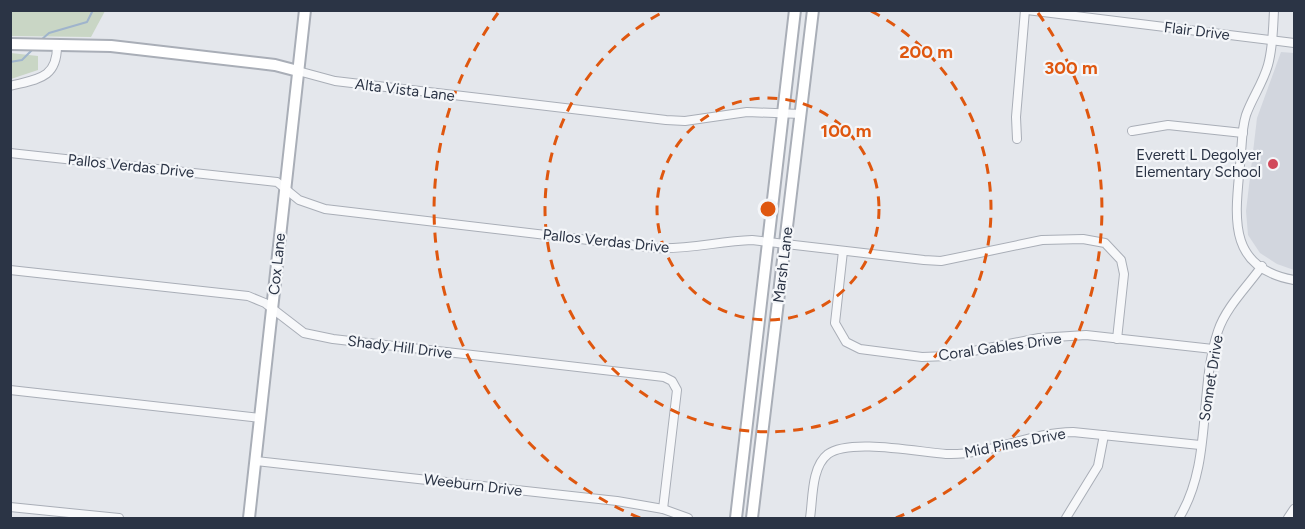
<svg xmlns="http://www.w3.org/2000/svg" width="1305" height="529" font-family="Figtree,sans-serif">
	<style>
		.built { fill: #d2d6de }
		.green { fill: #c9d6c5 }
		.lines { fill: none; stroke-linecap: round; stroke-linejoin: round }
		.stream { stroke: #9fb4cc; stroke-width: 2 }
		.street-casing { stroke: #a9aeb7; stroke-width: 10 }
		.secondary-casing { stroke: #a9aeb7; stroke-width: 14 }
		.street { stroke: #f7f8fa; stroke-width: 8 }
		.secondary { stroke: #fff; stroke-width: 10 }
		.ring { fill: none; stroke: #df570f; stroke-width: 3; stroke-dasharray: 10 8 }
		.poi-dot { fill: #d1495b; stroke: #f4f6f9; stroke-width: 2 }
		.labels { text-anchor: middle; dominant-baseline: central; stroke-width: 4.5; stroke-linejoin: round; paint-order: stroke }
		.street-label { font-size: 15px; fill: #2b3445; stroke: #f4f6f9 }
		.poi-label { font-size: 15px; fill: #2b3445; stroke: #f4f6f9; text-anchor: end }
		.centre { fill: #df570f; stroke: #f4f6f9; stroke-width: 3 }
		.ring-label { font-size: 18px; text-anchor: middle; font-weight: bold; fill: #df570f; stroke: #f4f6f9; stroke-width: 4.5; stroke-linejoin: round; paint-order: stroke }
	</style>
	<rect width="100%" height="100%" fill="#e4e7ec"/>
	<polygon class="built" points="1281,52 1294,53 1294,270 1277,264 1260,253 1248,235 1246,211 1257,118"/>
	<g class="green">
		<polygon points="11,10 105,10 105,11 91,37 11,36"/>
		<polygon points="11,53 38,56 38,70 11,79"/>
	</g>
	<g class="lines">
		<g class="stream">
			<polyline points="41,40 49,33 87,22 93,10"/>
			<polyline points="10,62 22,60 33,49"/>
		</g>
		<g class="street-casing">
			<g id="street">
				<polyline points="1027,10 1294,43"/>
				<path d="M1274,10C1273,29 1273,47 1268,65C1263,83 1252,98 1246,115C1241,131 1242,149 1240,165C1235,218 1227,268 1294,280"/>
				<polyline points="298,71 335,81 666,120 685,121 747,112 801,114"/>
				<path d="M10,86C37,79 57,79 57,46"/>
				<polyline points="1132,131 1168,125 1243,133"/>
				<polyline points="1017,139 1016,117 1025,10"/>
				<path d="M10,153L277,182L299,200L325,209L656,248C688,250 719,241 752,240L924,260L941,261L1042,240L1083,239L1105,243L1121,260L1124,274L1117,339"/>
				<polyline points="843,251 835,323 846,342 860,349 922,357 948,356 1039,338 1086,335 1213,349"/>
				<polyline points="10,270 248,296 265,303 304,333 333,339 664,377 672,381 677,390 663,509"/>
				<polyline points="10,390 260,418"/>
				<polyline points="256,461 617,501 663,509 688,518"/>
				<polyline points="10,507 119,518"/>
				<path d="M810,518C813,499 811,467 828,454C850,438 918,452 946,454C989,456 1030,432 1073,432L1200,445"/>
				<polyline points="1066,518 1098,466 1104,435"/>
				<path d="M1179,518C1213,463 1198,391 1218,331C1226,307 1247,287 1262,266"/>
				<polyline points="1288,518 1294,509"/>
			</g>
		</g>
		<g class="secondary-casing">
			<g id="secondary">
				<polyline points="10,44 111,46 275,65 298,71"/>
				<polyline points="249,518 305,10"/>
				<polyline points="736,518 795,10"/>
				<polyline points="752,518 813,10"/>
			</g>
		</g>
		<use href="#street" class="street"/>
		<use href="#secondary" class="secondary"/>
	</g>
	<g class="ring">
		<circle cx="768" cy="209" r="111"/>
		<path d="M871 11A223 223 0 1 1 665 11"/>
		<path d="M640 518A334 334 0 0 1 498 13M1038 13A334 334 0 0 1 896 518"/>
	</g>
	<circle class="poi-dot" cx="1273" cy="164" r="6"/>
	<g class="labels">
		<g class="street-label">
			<text transform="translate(1197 31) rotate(7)">Flair Drive</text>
			<text transform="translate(405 90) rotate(7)">Alta Vista Lane</text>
			<text transform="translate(131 166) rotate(6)">Pallos Verdas Drive</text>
			<text transform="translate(606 241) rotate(6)">Pallos Verdas Drive</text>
			<text transform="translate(277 264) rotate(-84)">Cox Lane</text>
			<text transform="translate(783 265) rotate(-83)">Marsh Lane</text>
			<text transform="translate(400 347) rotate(7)">Shady Hill Drive</text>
			<text transform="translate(1000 347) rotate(-8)">Coral Gables Drive</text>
			<text transform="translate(1211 378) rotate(-81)">Sonnet Drive</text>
			<text transform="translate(1015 443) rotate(-11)">Mid Pines Drive</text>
			<text transform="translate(473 485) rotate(7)">Weeburn Drive</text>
		</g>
		<g class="poi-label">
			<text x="1261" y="155">Everett L Degolyer<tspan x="1261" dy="17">Elementary School</tspan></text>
		</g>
	</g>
	<circle cx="768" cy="209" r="9" class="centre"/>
	<g class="ring-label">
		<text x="926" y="58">200 m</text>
		<text x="1071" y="74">300 m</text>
		<text x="846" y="137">100 m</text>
	</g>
	<rect width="1305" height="529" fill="none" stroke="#2b3445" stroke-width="24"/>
</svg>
